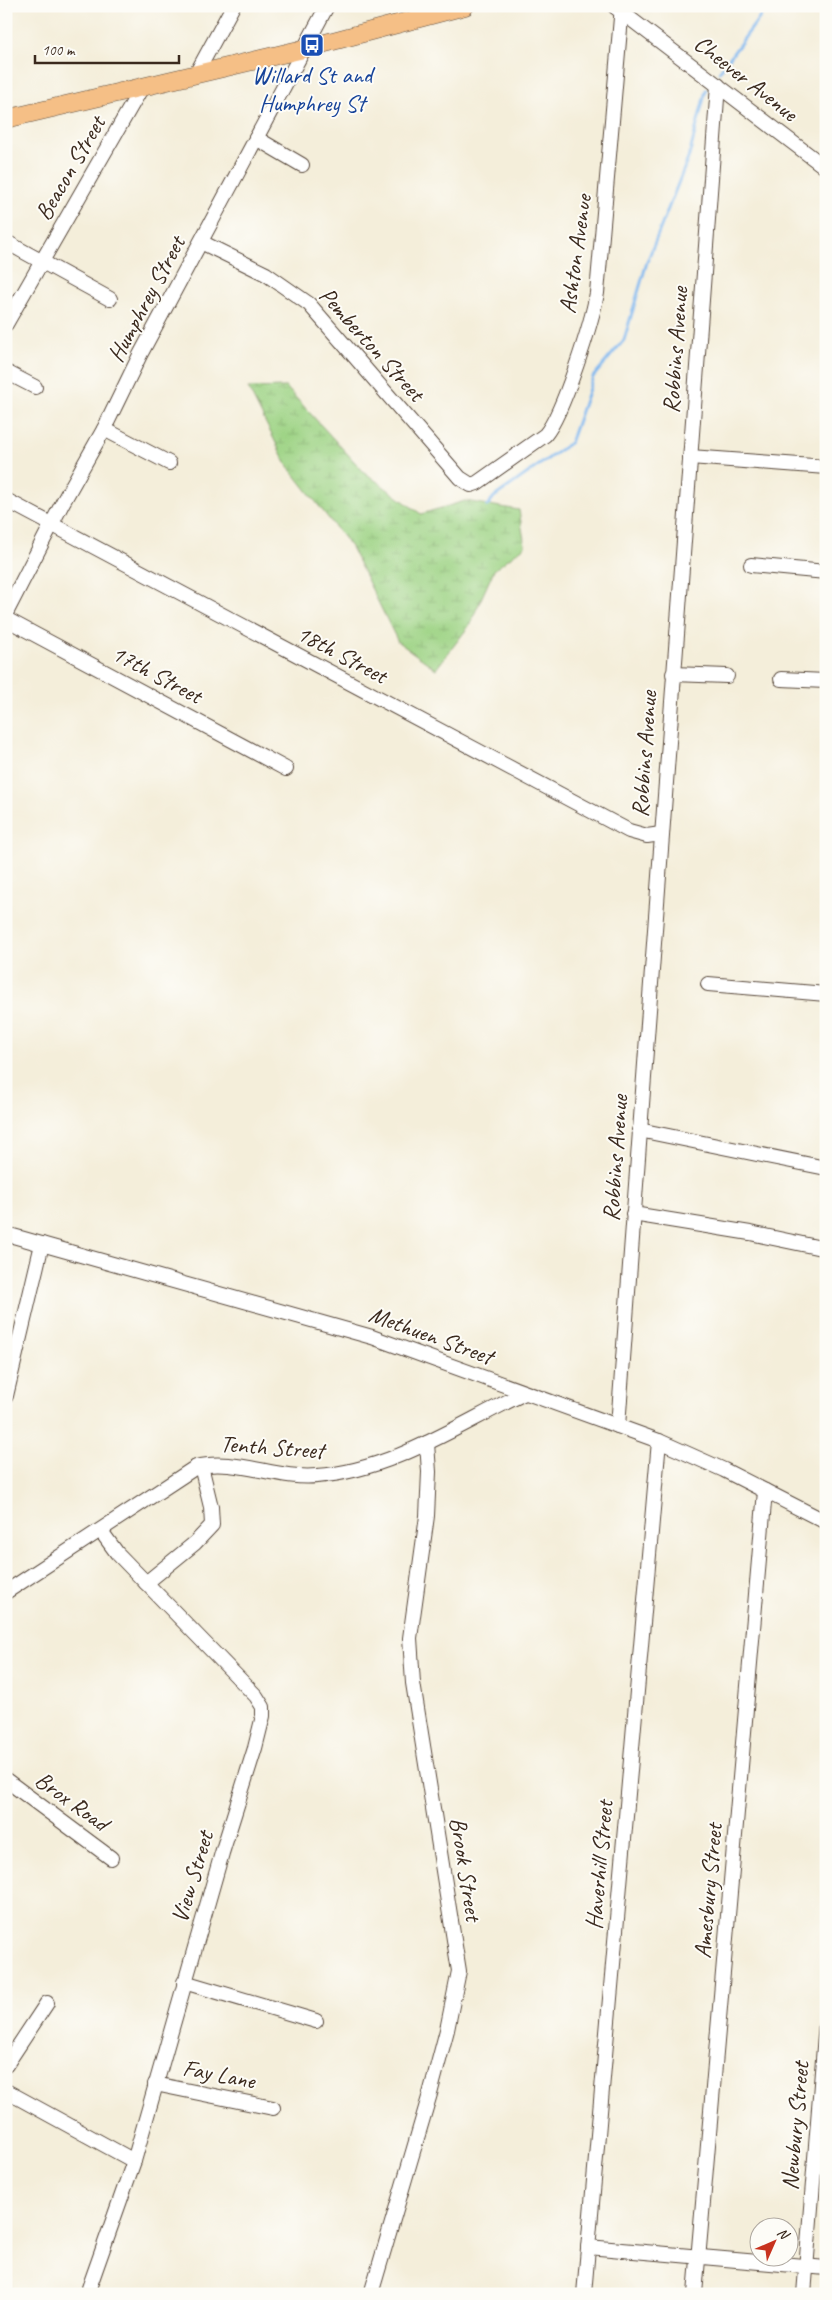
<svg xmlns="http://www.w3.org/2000/svg" width="832" height="2300" font-family="Caveat,sans-serif">
	<style>
		.wetland { fill: url(#wetland-marsh); stroke: #6c7e51 }
		.lines { fill: none; stroke-linecap: round; stroke-linejoin: round }
		.stream { stroke: #7db6ee; stroke-width: 3 }
		.minor-casing { stroke: #57473a; stroke-width: 16 }
		.major-casing { stroke: #57473a; stroke-width: 19 }
		.minor { stroke: #fff; stroke-width: 14 }
		.major { stroke: #f5bf86; stroke-width: 18 }
		.labels { text-anchor: middle; dominant-baseline: central; stroke-width: 4; stroke-linejoin: round; paint-order: stroke }
		.transit-label { font-size: 24px; fill: #164399; stroke: #fdfcf7 }
		.street-label { font-size: 24px; fill: #3b2a1e; stroke: #fdfcf7 }
	</style>
	<defs>
		<pattern id="wetland-marsh" width="20" height="14" patternUnits="userSpaceOnUse" patternTransform="scale(1.25)"><rect width="20" height="14" fill="#9dd384"/><path d="M1 5h8M5 5V1M11 12h8M15 12V8" fill="none" stroke="#88b572"/></pattern>
	</defs>
	<rect width="100%" height="100%" fill="#fdfcf7"/>
	<filter id="ink" filterUnits="userSpaceOnUse"><feTurbulence type="fractalNoise" baseFrequency=".02" numOctaves="2"/><feDisplacementMap in="SourceGraphic" scale="10" xChannelSelector="R" yChannelSelector="G"/><feConvolveMatrix kernelMatrix="1 2 1 2 8 2 1 2 1" color-interpolation-filters="sRGB"/></filter>
	<filter id="wash" filterUnits="userSpaceOnUse"><feTurbulence type="fractalNoise" baseFrequency=".0096" numOctaves="4" result="noise"/><feDisplacementMap in="SourceGraphic" scale="20" xChannelSelector="R" yChannelSelector="G"/><feGaussianBlur stdDeviation="1.12" result="paint"/><feColorMatrix in="noise" values="0 0 0 0 0 0 0 0 0 0 0 0 0 0 0 0 0 1.4 0 .05"/><feComposite in="paint" operator="in"/></filter>
	<g filter="url(#wash)">
		<rect width="100%" height="100%" fill="#f4eeda"/>
		<polygon class="wetland" points="286,387 364,472 421,514 465,501 519,510 525,546 494,570 469,626 436,669 398,642 351,547 287,465 248,388"/>
		<g class="lines">
			<g class="stream">
				<polyline points="719,72 760,17 764,6"/>
				<polyline points="487,506 494,497 570,443 593,377 624,340 647,262 689,156 706,90"/>
			</g>
		</g>
	</g>
	<g filter="url(#ink)">
		<g class="lines">
			<g class="minor-casing">
				<g id="minor">
					<polyline points="615,7 826,168"/>
					<polyline points="196,74 233,6"/>
					<polyline points="256,138 302,165"/>
					<path d="M201,242L266,274L309,304L460,478L471,485L477,483L545,435C563,414 592,322 597,293L622,6"/>
					<polyline points="8,243 110,299"/>
					<polyline points="6,324 142,87"/>
					<polyline points="6,372 35,387"/>
					<polyline points="104,429 169,463"/>
					<polyline points="690,457 826,467"/>
					<polyline points="6,500 629,831 647,836 661,834"/>
					<polyline points="751,565 826,572"/>
					<polyline points="6,613 63,502 104,429 140,355 327,6"/>
					<polyline points="6,619 286,769"/>
					<polyline points="673,674 727,676"/>
					<polyline points="781,679 826,681"/>
					<polyline points="708,984 826,994"/>
					<polyline points="639,1130 826,1168"/>
					<polyline points="633,1214 750,1233 826,1249"/>
					<polyline points="6,1234 372,1337 659,1441 724,1470 826,1522"/>
					<polyline points="6,1396 42,1244"/>
					<polyline points="618,1426 718,85"/>
					<polyline points="146,1583 195,1543 212,1525 211,1507 201,1466"/>
					<path d="M6,1592L196,1467C235,1457 277,1480 317,1476C394,1470 457,1425 525,1393"/>
					<polyline points="6,1780 111,1858"/>
					<polyline points="184,1982 316,2021"/>
					<polyline points="6,2065 47,2003"/>
					<polyline points="155,2084 273,2108"/>
					<polyline points="6,2091 134,2161"/>
					<polyline points="588,2247 826,2268"/>
					<polyline points="89,2288 134,2161 222,1853 255,1748 263,1716 263,1707 256,1696 117,1553 101,1531"/>
					<polyline points="371,2294 430,2094 447,2030 459,1971 413,1683 410,1638 427,1516 429,1472 427,1443"/>
					<polyline points="584,2294 659,1441"/>
					<polyline points="695,2294 765,1491"/>
					<polyline points="804,2294 826,2022"/>
				</g>
			</g>
			<g class="major-casing">
				<polyline id="major" points="6,119 299,50 465,6"/>
			</g>
			<use href="#minor" class="minor"/>
			<use href="#major" class="major"/>
		</g>
	</g>
	<defs>
		<g id="bus-square" transform="scale(1.25)"><rect x="-9" y="-9" width="18" height="18" rx="4" fill="#1a4fb4" stroke="#fdfcf7"/><path d="M-5-6H5V4H4V6H2V4H-2V6H-4V4H-5ZM-3.5-4V0h7V-4ZM-3.5 1.2v1.5H-2V1.2ZM2 1.2v1.5H3.5V1.2Z" fill="#fff"/></g>
	</defs>
	<g fill-rule="evenodd">
		<use href="#bus-square" x="312" y="45"/>
	</g>
	<g class="labels">
		<g class="transit-label">
			<text x="312" y="75">Willard St and<tspan x="312" dy="28">Humphrey St</tspan></text>
		</g>
		<g class="street-label">
			<text transform="translate(746 78) rotate(38)">Cheever Avenue</text>
			<text transform="translate(70 168) rotate(-60)">Beacon Street</text>
			<text transform="translate(575 254) rotate(-82)">Ashton Avenue</text>
			<text transform="translate(146 299) rotate(-62)">Humphrey Street</text>
			<text transform="translate(372 344) rotate(48)">Pemberton Street</text>
			<text transform="translate(675 350) rotate(-86)">Robbins Avenue</text>
			<text transform="translate(342 654) rotate(28)">18th Street</text>
			<text transform="translate(157 674) rotate(28)">17th Street</text>
			<text transform="translate(644 754) rotate(-86)">Robbins Avenue</text>
			<text transform="translate(615 1158) rotate(-86)">Robbins Avenue</text>
			<text transform="translate(431 1335) rotate(20)">Methuen Street</text>
			<text transform="translate(272 1447) rotate(4)">Tenth Street</text>
			<text transform="translate(72 1801) rotate(36)">Brox Road</text>
			<text transform="translate(599 1865) rotate(-85)">Haverhill Street</text>
			<text transform="translate(466 1869) rotate(81)">Brook Street</text>
			<text transform="translate(192 1877) rotate(-73)">View Street</text>
			<text transform="translate(708 1891) rotate(-85)">Amesbury Street</text>
			<text transform="translate(219 2074) rotate(11)">Fay Lane</text>
			<text transform="translate(795 2126) rotate(-85)">Newbury Street</text>
		</g>
	</g>
	<rect width="832" height="2300" fill="none" stroke="#fdfcf7" stroke-width="25"/>
	<g transform="translate(774 2242) rotate(45)"><circle r="24" fill="#fdfcf7" stroke="#afa8a0"/>
	<path d="M0-4L9 19L0 12L-9 19Z" fill="#c8321e"/>
	<text y="-8" font-size="14" font-weight="bold" text-anchor="middle" fill="#3b2a1e">N</text>
	</g>
	<path d="M35 55v8h144v-8" fill="none" stroke="#3b2a1e" stroke-width="2.5"/>
	<text x="42" y="55" font-size="15" fill="#3b2a1e" stroke="#fdfcf7" stroke-width="4" paint-order="stroke">100 m</text>
</svg>
